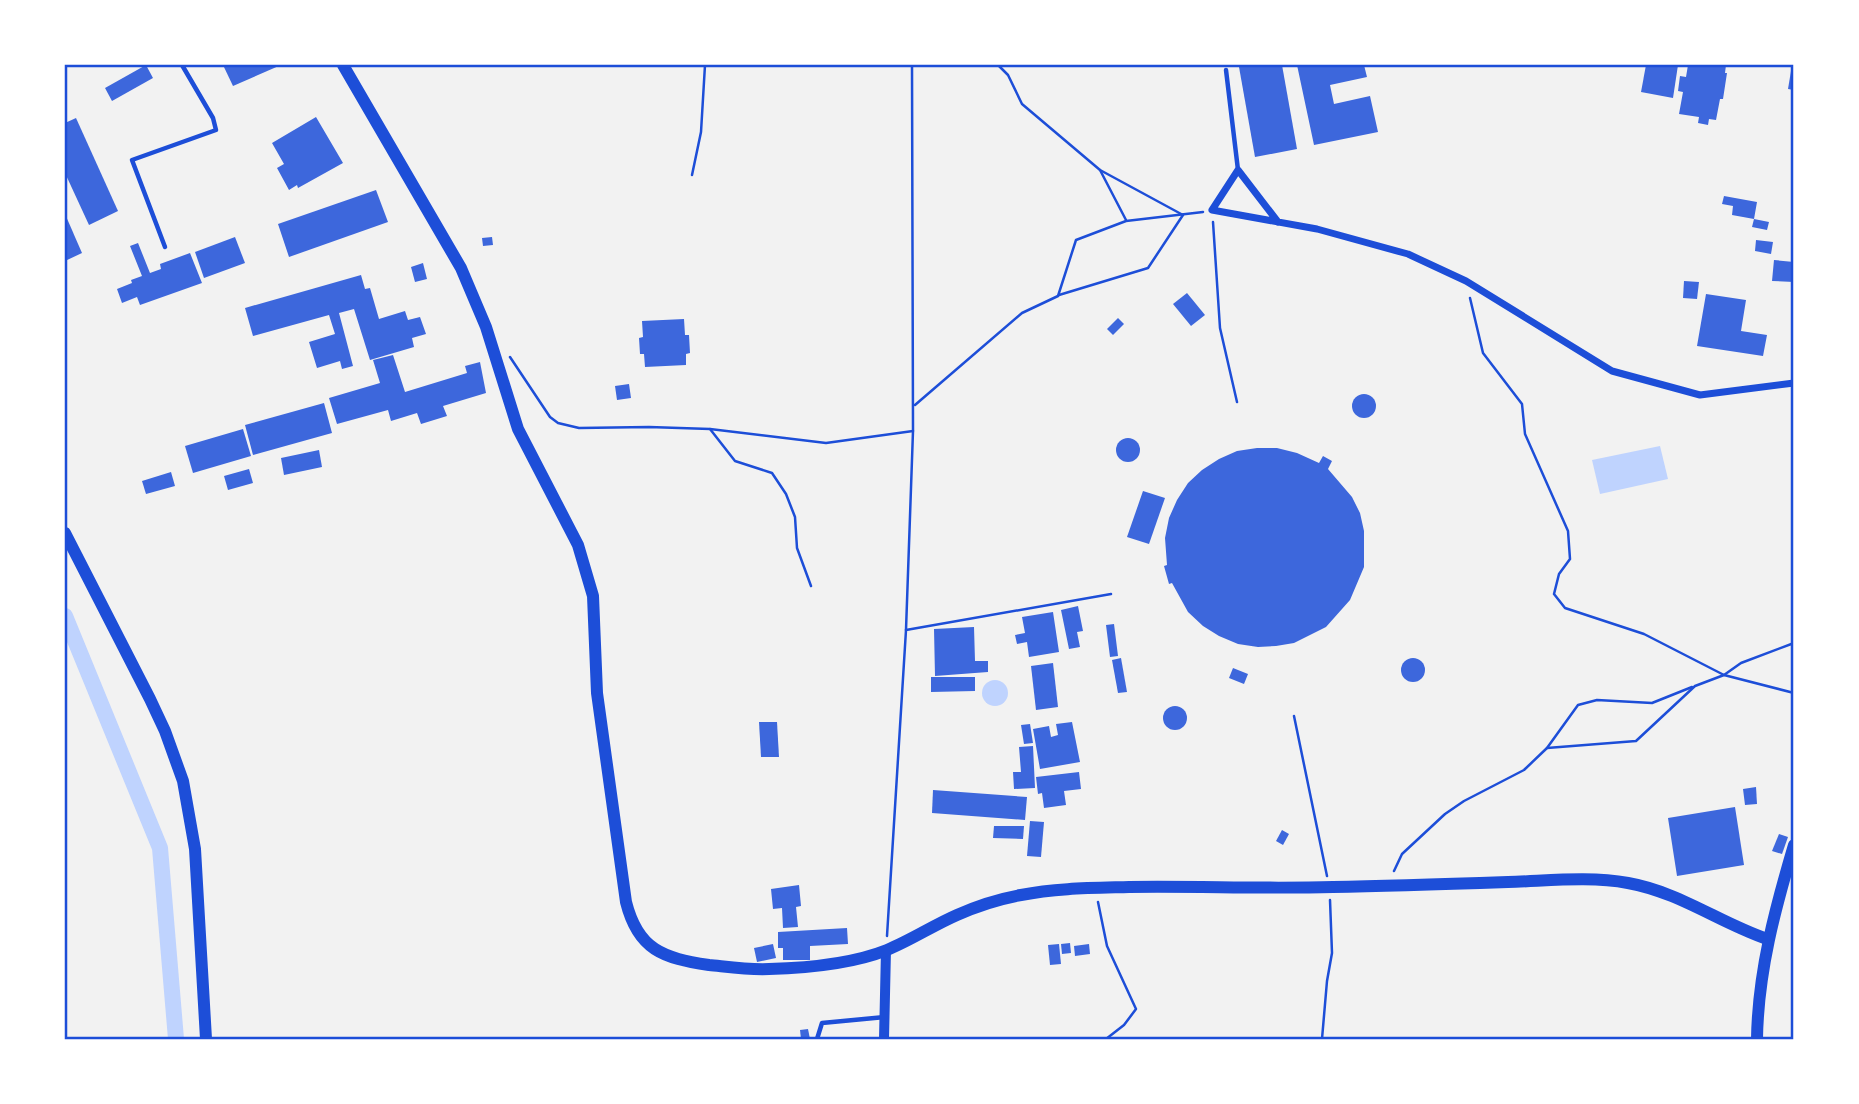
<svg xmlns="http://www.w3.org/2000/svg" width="1859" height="1104" font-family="'DejaVu Sans',sans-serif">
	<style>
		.water { fill: #bfd3fe }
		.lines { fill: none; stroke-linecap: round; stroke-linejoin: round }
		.canal { stroke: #bfd3fe; stroke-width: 16 }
		.building { fill: #3d67dc }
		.path { stroke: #1d4ed8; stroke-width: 2.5 }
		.service { stroke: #1d4ed8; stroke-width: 4.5 }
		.minor { stroke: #1d4ed8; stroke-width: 7 }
		.tertiary { stroke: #1d4ed8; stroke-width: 10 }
		.secondary { stroke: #1d4ed8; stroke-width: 12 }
		.neatline { fill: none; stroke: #1d4ed8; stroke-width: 2.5 }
	</style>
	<rect width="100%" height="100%" fill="#f2f2f2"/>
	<g class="water">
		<polygon points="1660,446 1668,479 1600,494 1592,460"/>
		<circle cx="995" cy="693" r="13"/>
	</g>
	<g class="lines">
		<polyline class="canal" points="65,616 160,848 176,1039"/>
	</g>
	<g class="building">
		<polygon points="146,65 153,78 112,101 105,88"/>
		<polygon points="223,65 281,65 233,86"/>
		<polygon points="1254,65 1282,65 1297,149 1255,157 1239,67"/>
		<polygon points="1297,65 1364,65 1367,77 1330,85 1334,104 1370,96 1378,132 1314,145"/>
		<polygon points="1646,65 1678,65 1673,98 1641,92"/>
		<polygon points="1688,65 1726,65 1725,73 1727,73 1723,99 1720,99 1716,120 1709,119 1708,125 1698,123 1699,117 1679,114 1683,92 1678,91 1680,76 1686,77"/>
		<polygon points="1792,65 1794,65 1794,90 1788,89"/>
		<polygon points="316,117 343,163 298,188 297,185 289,190 277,168 284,164 272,143"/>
		<polygon points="76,118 118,211 89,225 65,173 65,123"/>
		<polygon points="376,190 388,222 289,257 278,224"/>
		<polygon points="1724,196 1757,202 1754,219 1769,222 1767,230 1752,227 1754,219 1732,215 1733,206 1722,204"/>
		<polygon points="65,214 82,253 65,261"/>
		<polygon points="235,237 245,263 204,278 195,252"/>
		<polygon points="492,237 493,245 483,246 482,238"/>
		<polygon points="1756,240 1773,242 1771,254 1755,251"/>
		<polygon points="138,243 150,273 161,269 160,264 190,253 202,283 140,305 137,297 122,303 117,289 132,283 131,280 142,276 130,246"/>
		<polygon points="1774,260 1794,262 1794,282 1772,281"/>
		<polygon points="423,263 427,279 415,282 411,267"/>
		<polygon points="361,275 365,289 370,288 379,319 405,311 408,320 420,317 426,334 412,338 414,347 370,360 354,309 339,313 353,366 342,369 340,361 317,368 309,342 335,334 329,315 253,336 245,308"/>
		<polygon points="1684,281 1699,282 1697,299 1683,298"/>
		<polygon points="1187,293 1205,315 1191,326 1173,304"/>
		<polygon points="1706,294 1746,300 1741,331 1767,335 1763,356 1697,346"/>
		<polygon points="1118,318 1124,324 1113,335 1107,329"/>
		<polygon points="684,319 685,335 689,335 690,353 686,354 686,365 645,367 644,354 640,354 639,338 643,337 642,321"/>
		<polygon points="393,355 405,392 467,373 465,366 480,362 486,393 443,406 447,416 421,424 417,413 391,421 388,410 337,424 329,398 380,383 373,360"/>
		<polygon points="629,384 631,398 617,400 615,386"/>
		<circle cx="1364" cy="406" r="12"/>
		<polygon points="324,403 332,433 253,455 245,425"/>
		<polygon points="243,429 251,456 193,473 185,446"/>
		<circle cx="1128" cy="450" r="12"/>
		<polygon points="1257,448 1277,448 1297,453 1319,463 1323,456 1332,461 1328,469 1352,497 1360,513 1364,531 1364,567 1350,600 1326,627 1294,643 1276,646 1258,647 1238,644 1219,636 1203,626 1188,612 1172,583 1169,584 1164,566 1167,565 1165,538 1169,518 1177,500 1188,483 1202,470 1219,459 1237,451"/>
		<polygon points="319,450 322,467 284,475 281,458"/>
		<polygon points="249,469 253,483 228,490 224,476"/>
		<polygon points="171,472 175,486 146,494 142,481"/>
		<polygon points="1143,491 1165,498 1149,544 1127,537"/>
		<polygon points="1078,606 1083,631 1077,632 1080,647 1069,649 1061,610"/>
		<polygon points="1053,612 1059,652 1029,657 1027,642 1017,644 1015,635 1025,633 1022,617"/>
		<polygon points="1114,624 1118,656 1110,657 1106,625"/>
		<polygon points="974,627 975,661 988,661 988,672 935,676 934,629"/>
		<circle cx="1413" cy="670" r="12"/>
		<polygon points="1121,658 1127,692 1118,693 1112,660"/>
		<polygon points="1053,663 1058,707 1036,710 1031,666"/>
		<polygon points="1233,668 1248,674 1244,684 1229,678"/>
		<polygon points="931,677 975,677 975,691 931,692"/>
		<circle cx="1175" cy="718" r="12"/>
		<polygon points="759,722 777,722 779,757 761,757"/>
		<polygon points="1072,722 1080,762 1040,769 1033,729 1049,726 1051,737 1058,735 1056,724"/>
		<polygon points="1030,724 1033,743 1024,744 1021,725"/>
		<polygon points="1033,746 1035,788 1014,789 1013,772 1021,772 1019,747"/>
		<polygon points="1079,772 1081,789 1064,791 1066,805 1044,808 1042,793 1038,794 1036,777"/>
		<polygon points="1756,787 1757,804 1745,805 1743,789"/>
		<polygon points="933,790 1027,797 1025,820 932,813"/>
		<polygon points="1735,807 1744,865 1677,876 1668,818"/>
		<polygon points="1030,821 1044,822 1041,857 1027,856"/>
		<polygon points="994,826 1024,826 1023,839 993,838"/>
		<polygon points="1282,830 1289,834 1283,845 1276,841"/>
		<polygon points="1779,834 1788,837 1782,854 1772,851"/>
		<polygon points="799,885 801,906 796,907 798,927 783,928 782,908 773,909 771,889"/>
		<polygon points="847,928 848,944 810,946 810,960 783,960 783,948 778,948 778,932"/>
		<polygon points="1070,943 1071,953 1062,954 1061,944"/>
		<polygon points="773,944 776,958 757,962 754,948"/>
		<polygon points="1059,944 1061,964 1050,965 1048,945"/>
		<polygon points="1089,944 1090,954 1075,956 1074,946"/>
		<polygon points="808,1029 810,1039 801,1039 800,1030"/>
	</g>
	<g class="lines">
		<g class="path">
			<polyline points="998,65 1008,75 1022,104 1100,170 1183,215 1148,268 1059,295"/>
			<polyline points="1100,170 1126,220"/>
			<polyline points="692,175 701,132 705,65"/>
			<polyline points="1213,222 1220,328 1237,402"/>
			<polyline points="1470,298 1483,353 1522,404 1525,434 1568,531 1570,559 1559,574 1554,594 1565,608 1644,634 1724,675 1741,663 1794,643"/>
			<polyline points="510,357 550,417 558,423 579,428 649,427 710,429 826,443 913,431"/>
			<polyline points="915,405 1022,313 1058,296 1076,240 1126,221 1203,212"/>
			<polyline points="710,429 735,461 772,473 786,494 795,517 797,548 811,586"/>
			<polyline points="906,630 1111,594"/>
			<polyline points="1294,716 1327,876"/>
			<polyline points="1547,748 1578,705 1597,700 1652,703 1692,687"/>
			<polyline points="1394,871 1402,854 1445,814 1464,801 1524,770 1547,748 1636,741 1695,686 1724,675 1794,693"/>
			<polyline points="1098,902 1107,946 1136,1009 1124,1025 1106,1039"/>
			<polyline points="887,936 906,630 913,431 912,65"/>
			<polyline points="1322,1039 1327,981 1332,953 1330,900"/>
		</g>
		<g class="service">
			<polyline points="1226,70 1238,170"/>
			<polyline points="165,247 132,160 216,130 213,118 182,65"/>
			<polyline points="817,1039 822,1023 885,1017"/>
		</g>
		<polyline class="minor" points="1278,222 1238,170 1212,210 1317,229 1408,254 1466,281 1612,371 1700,395 1794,383"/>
		<polyline class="tertiary" points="884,1039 886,950"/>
		<g class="secondary">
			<path d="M343,65L461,268L486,327L518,429L578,545L593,596L597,693L626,902C638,950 663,958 709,965C729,967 749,970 769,969C807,968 852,964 887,950C911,940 934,925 957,915C977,906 999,899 1021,895C1056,888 1093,888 1129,887C1197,886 1265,889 1333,887C1392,886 1450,884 1508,882C1547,881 1590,876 1628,883C1679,892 1720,923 1767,939"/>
			<polyline points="65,533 150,699 165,731 183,781 195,849 206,1039"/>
			<path d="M1757,1039C1758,972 1775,909 1794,845"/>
		</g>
	</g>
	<rect width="1859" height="1104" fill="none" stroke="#ffffff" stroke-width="133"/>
	<rect x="66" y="66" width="1726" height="972" class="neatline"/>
</svg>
